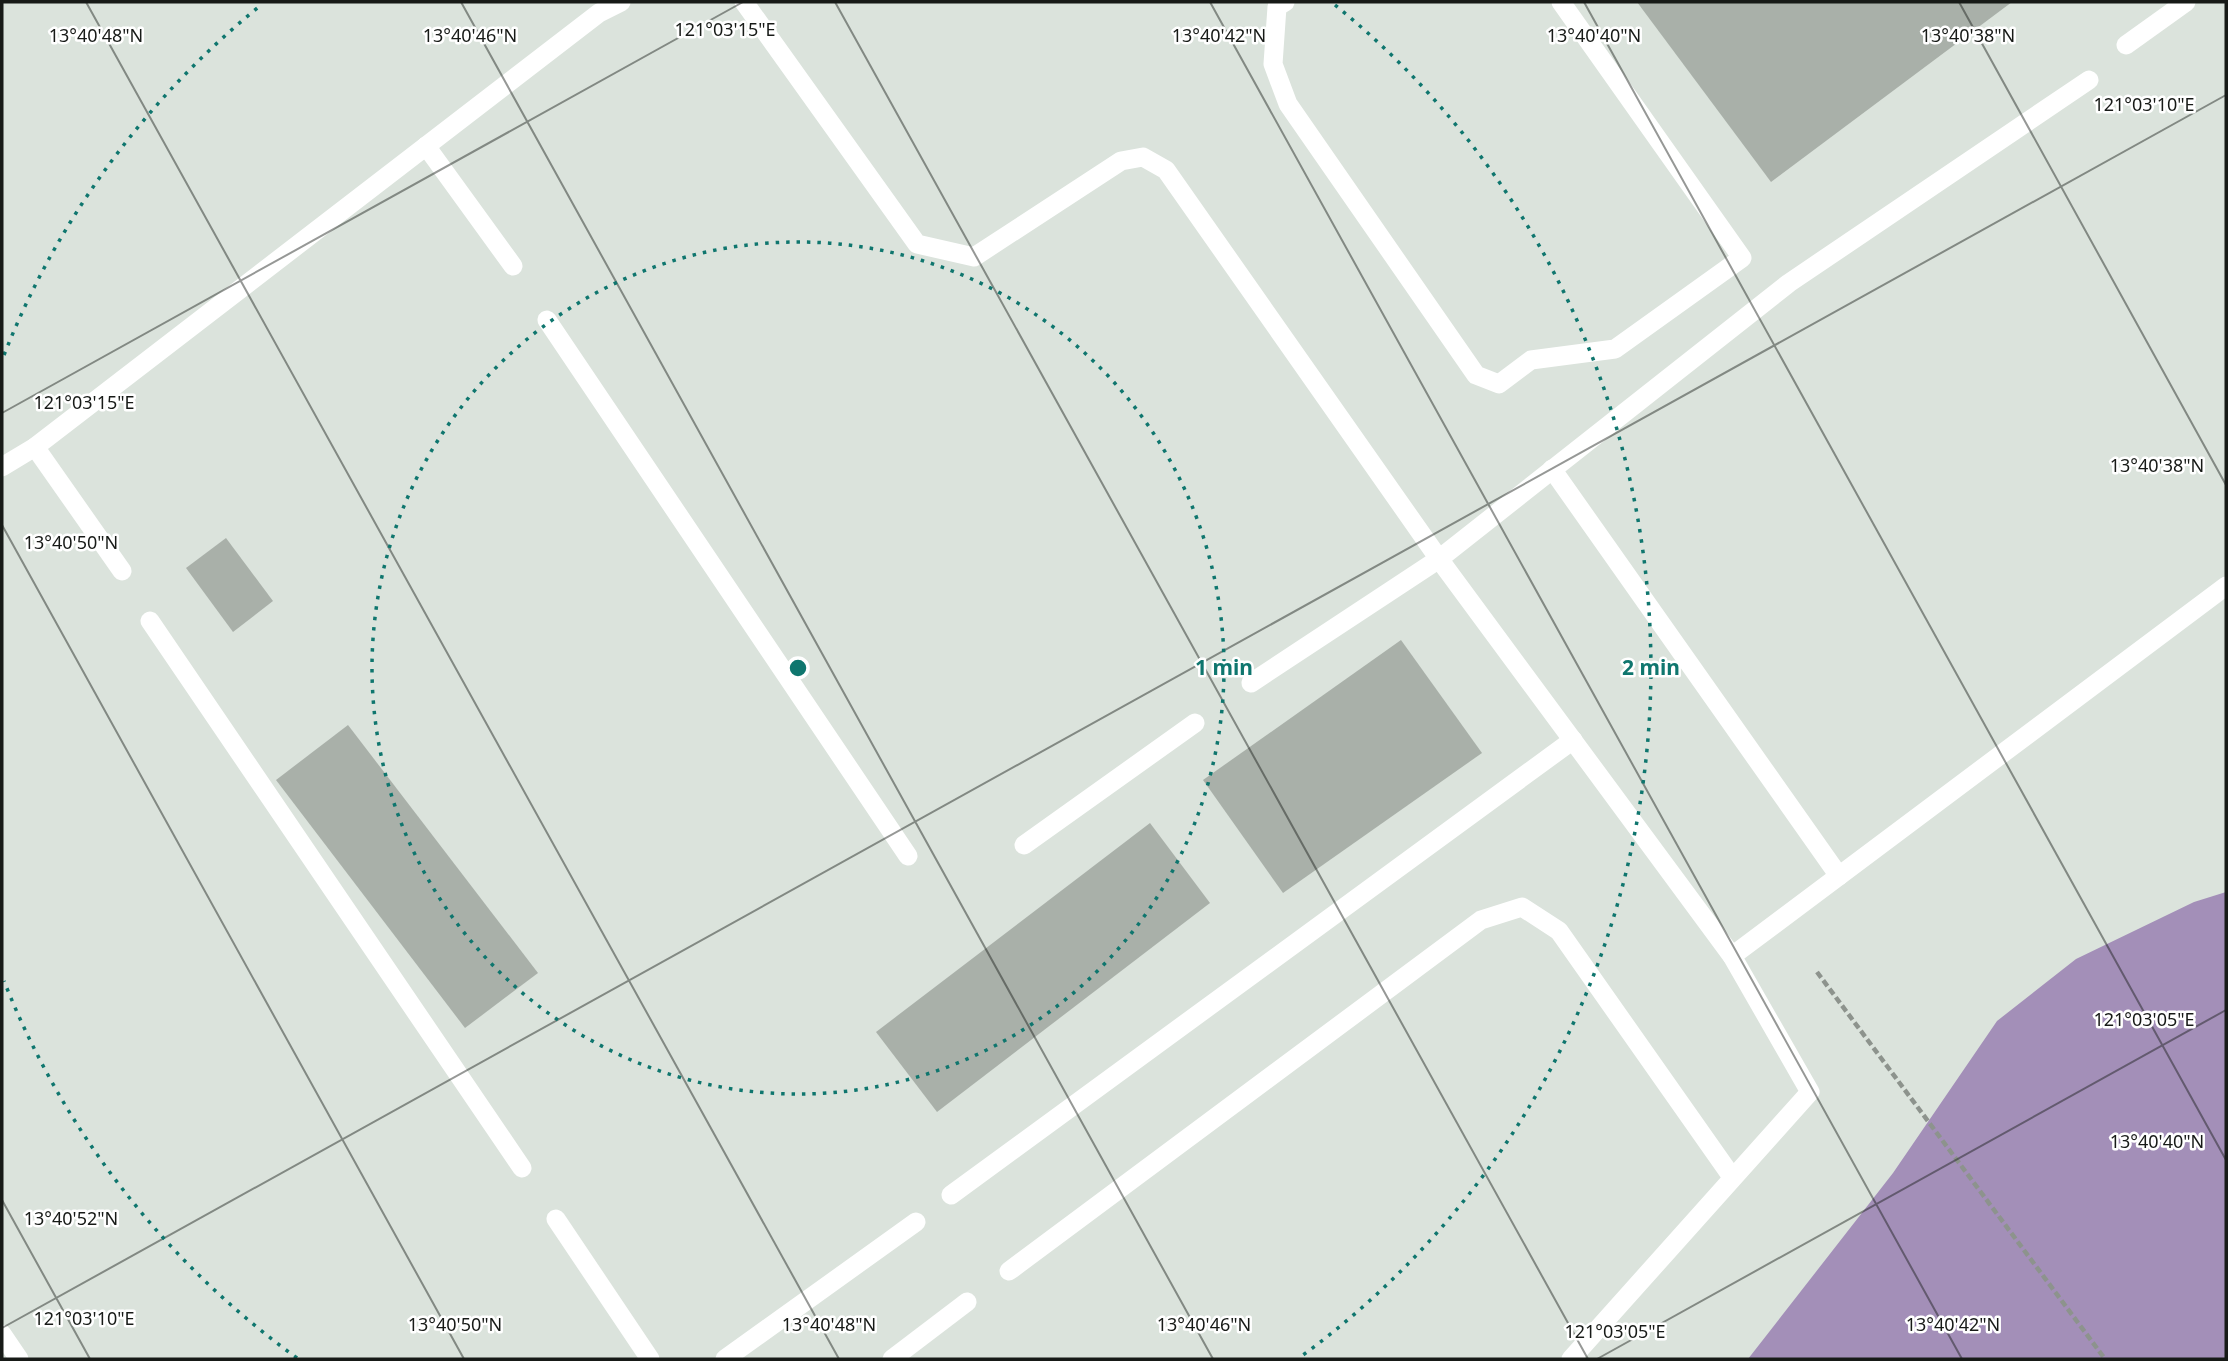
<svg xmlns="http://www.w3.org/2000/svg" width="2228" height="1361" font-family="'Noto Sans',sans-serif">
	<style>
		.water { fill: #a38fb8 }
		.building { fill: #a9b0a9 }
		.lines { fill: none; stroke-linecap: round; stroke-linejoin: round }
		.path { stroke: #8d938d; stroke-width: 4.5; stroke-dasharray: 7 3.5; stroke-linecap: butt }
		.lane { stroke: #fff; stroke-width: 19 }
		.ticks { fill: none; stroke: #171a17; stroke-width: 2; stroke-opacity: 0.45 }
		.ring { fill: none; stroke: #0f766e; stroke-width: 3.5; stroke-dasharray: 3.5 7 }
		.ticks-label { font-size: 18px; text-anchor: middle; fill: #171a17; stroke: #fff; stroke-width: 5; stroke-linejoin: round; paint-order: stroke }
		.centre { fill: #0f766e; stroke: #fff; stroke-width: 3.5 }
		.ring-label { font-size: 21px; text-anchor: middle; font-weight: bold; fill: #0f766e; stroke: #fff; stroke-width: 5; stroke-linejoin: round; paint-order: stroke }
	</style>
	<rect width="100%" height="100%" fill="#dbe3dc"/>
	<polygon class="water" points="2226,892 2226,1359 1748,1359 1893,1173 1997,1021 2076,959 2194,902"/>
	<g class="building">
		<polygon points="1637,2 2012,2 1771,182"/>
		<polygon points="226,538 273,601 233,632 186,568"/>
		<polygon points="1401,640 1482,753 1283,893 1203,780"/>
		<polygon points="348,725 538,973 465,1028 276,780"/>
		<polygon points="1150,823 1210,903 937,1112 876,1032"/>
	</g>
	<g class="lines">
		<polyline class="path" points="1817,972 2105,1359"/>
		<g class="lane">
			<polyline points="744,2 917,244 974,257 1121,161 1143,157 1166,170 1439,559 1732,956 1810,1092 1571,1359"/>
			<polyline points="1285,2 1277,7 1273,64 1288,104 1476,375 1499,384 1531,360 1615,349 1742,258 1561,2"/>
			<polyline points="2126,45 2186,2"/>
			<polyline points="426,146 513,266"/>
			<polyline points="547,320 908,856"/>
			<polyline points="35,447 122,571"/>
			<polyline points="2,467 35,447 599,13 621,2"/>
			<polyline points="1552,469 1839,876"/>
			<polyline points="150,621 522,1168"/>
			<polyline points="1251,683 1439,559 1789,283 2089,80"/>
			<polyline points="1024,845 1195,723"/>
			<polyline points="1732,956 2226,586"/>
			<polyline points="951,1195 1573,740"/>
			<polyline points="556,1219 650,1359"/>
			<polyline points="1009,1271 1481,920 1522,907 1559,931 1732,1177"/>
			<polyline points="2,1334 19,1359"/>
			<polyline points="725,1359 916,1222"/>
			<polyline points="892,1359 967,1302"/>
		</g>
	</g>
	<path class="ticks" d="M86,2L839,1359M461,2L1213,1359M835,2L1588,1359M1210,2L1962,1359M1584,2L2226,1160M1959,2L2226,485M2,413L743,2M2,525L464,1359M2,1200L90,1359M2,1328L2226,95M1597,1359L2226,1010"/>
	<g class="ring">
		<circle cx="798" cy="668" r="426"/>
		<path d="M297 1358A853 853 0 0 1 4 981M4 355A853 853 0 0 1 261 5M1335 5A853 853 0 0 1 1299 1358"/>
	</g>
	<g class="ticks-label">
		<text x="725" y="36">121°03'15"E</text>
		<text x="96" y="42">13°40'48"N</text>
		<text x="470" y="42">13°40'46"N</text>
		<text x="1219" y="42">13°40'42"N</text>
		<text x="1594" y="42">13°40'40"N</text>
		<text x="1968" y="42">13°40'38"N</text>
		<text x="2144" y="111">121°03'10"E</text>
		<text x="84" y="409">121°03'15"E</text>
		<text x="2157" y="472">13°40'38"N</text>
		<text x="71" y="549">13°40'50"N</text>
		<text x="2144" y="1026">121°03'05"E</text>
		<text x="2157" y="1148">13°40'40"N</text>
		<text x="71" y="1225">13°40'52"N</text>
		<text x="84" y="1325">121°03'10"E</text>
		<text x="455" y="1331">13°40'50"N</text>
		<text x="829" y="1331">13°40'48"N</text>
		<text x="1204" y="1331">13°40'46"N</text>
		<text x="1953" y="1331">13°40'42"N</text>
		<text x="1615" y="1338">121°03'05"E</text>
	</g>
	<circle cx="798" cy="668" r="10" class="centre"/>
	<g class="ring-label">
		<text x="1224" y="675">1 min</text>
		<text x="1651" y="675">2 min</text>
	</g>
	<rect width="2228" height="1361" fill="none" stroke="#171a17" stroke-width="7"/>
</svg>
